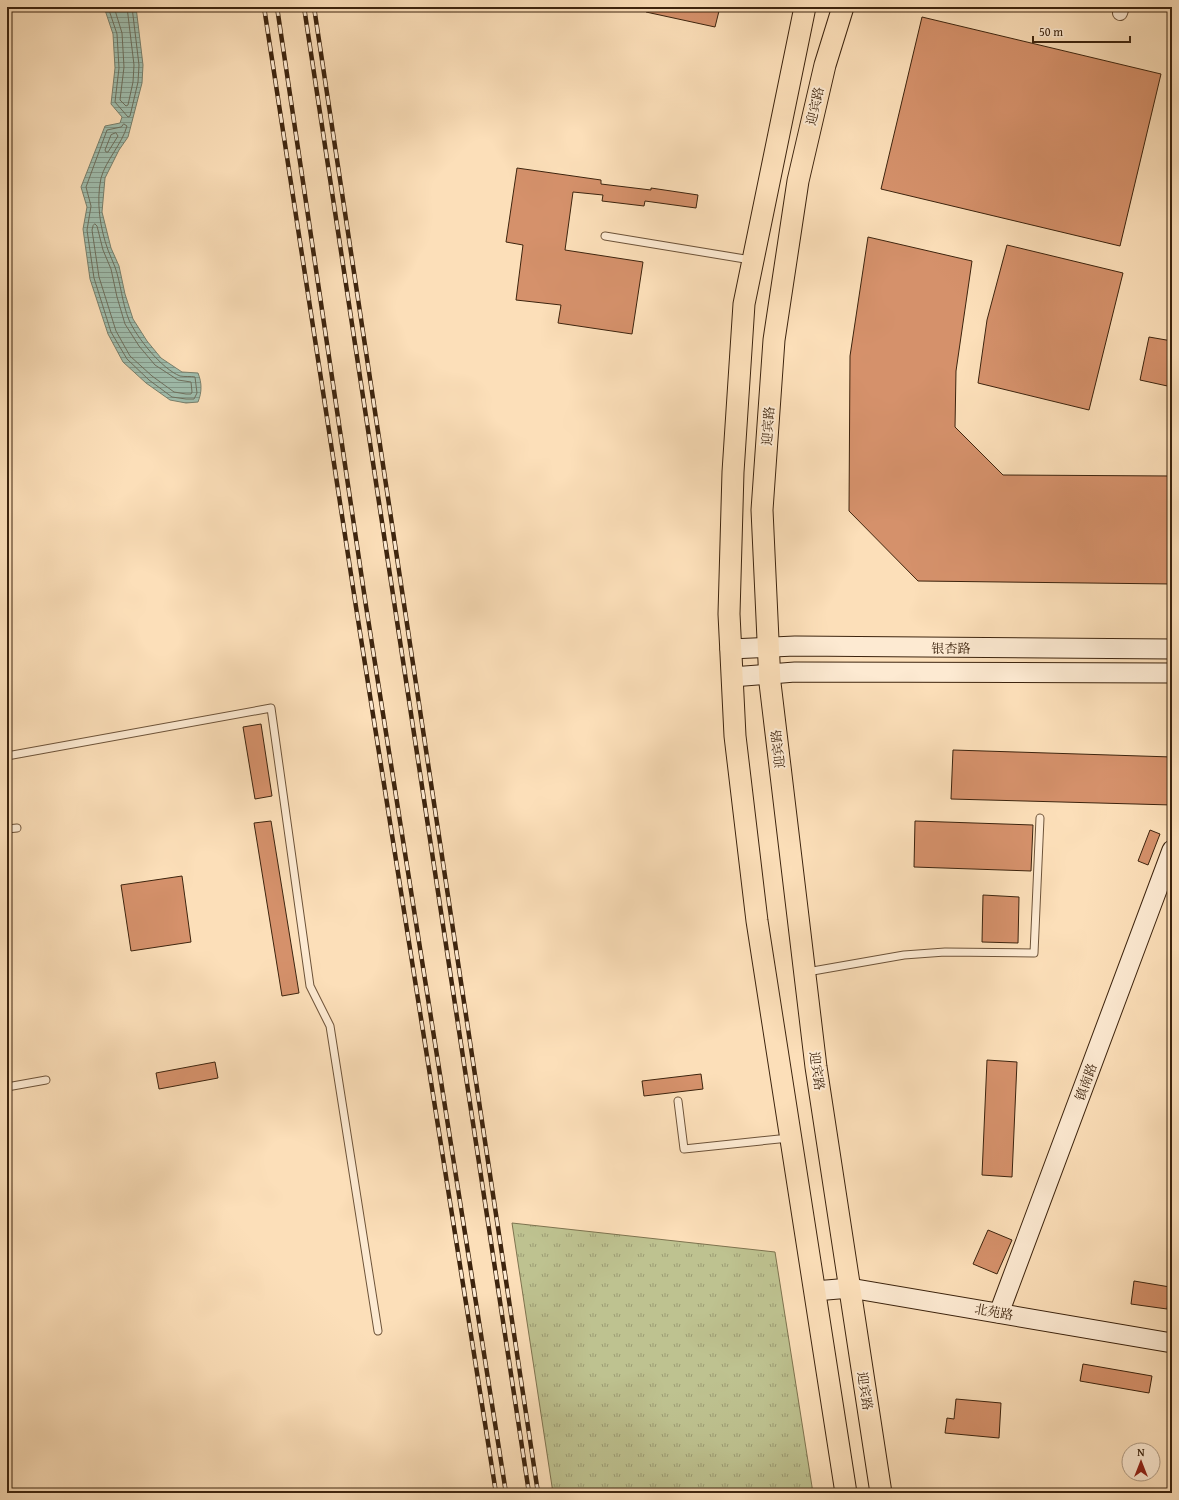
<svg xmlns="http://www.w3.org/2000/svg" width="1179" height="1500" font-family="'Gentium Book Plus','Noto Serif SC',serif">
	<style>
		.park { fill: url(#park-tufts); stroke: #7e734f }
		.water { fill: url(#water-rules); stroke: #78806d }
		.lines { fill: none; stroke-linecap: round; stroke-linejoin: round }
		.shore { stroke: #6e705e; stroke-width: 1 }
		.building { fill: #d5916b; stroke: #3d240e }
		.lane-casing { stroke: #6d5339; stroke-width: 9 }
		.street-casing { stroke: #6d5339; stroke-width: 16 }
		.secondary-casing { stroke: #3d240e; stroke-width: 21 }
		.primary-casing { stroke: #3d240e; stroke-width: 23 }
		.lane { stroke: #fdead2; stroke-width: 7 }
		.street { stroke: #fdead2; stroke-width: 14 }
		.secondary { stroke: #fdead2; stroke-width: 19 }
		.primary { stroke: #fcdfb9; stroke-width: 21 }
		.rail-casing { stroke: #3d240e; stroke-width: 4.5 }
		.rail { stroke: #fdead2; stroke-width: 3; stroke-dasharray: 9; stroke-linecap: butt }
		.labels { text-anchor: middle; dominant-baseline: central; stroke-width: 4; stroke-linejoin: round; paint-order: stroke }
		.street-label { font-size: 13px; fill: #3d240e; stroke: #fdead2 }
	</style>
	<defs>
		<pattern id="park-tufts" width="24" height="20" patternUnits="userSpaceOnUse"><rect width="24" height="20" fill="#bec290"/><path d="M3 7l-1-3M5 7V3M7 7l1-3M15 17l-1-3M17 17v-4M19 17l1-3" fill="none" stroke="#9c9d74"/></pattern>
		<pattern id="water-rules" width="6" height="5" patternUnits="userSpaceOnUse"><rect width="6" height="5" fill="#9fbdad"/><path d="M0 2.5h6" fill="none" stroke="#83998b"/></pattern>
	</defs>
	<rect width="100%" height="100%" fill="#fcdfb9"/>
	<filter id="stains"><feTurbulence type="fractalNoise" baseFrequency=".005" numOctaves="4"/><feColorMatrix values="0 0 0 0 .2 0 0 0 0 .09 0 0 0 0 .02 0 0 0 .5 -.17"/></filter>
	<radialGradient id="worn" r=".72"><stop offset=".6" stop-color="#630" stop-opacity="0"/><stop offset="1" stop-color="#630" stop-opacity=".3"/></radialGradient>
	<polygon class="park" points="512,1223 775,1252 813,1493 553,1493"/>
	<path class="water" d="M104,7H136L143,65L142,83L128,137L119,150L105,178L102,212L111,248L119,266L125,294L133,319L147,341L161,358L182,372L198,373C202,383 202,392 198,402L186,403L170,400L146,383L123,362L108,334L90,279L83,229L87,207L81,187L105,126L120,123L122,117L111,104L115,68L113,34Z"/>
	<g class="lines">
		<g class="shore">
			<polyline points="108,7 117,34 119,68 115,102 128,117 130,116 138,82 139,65 132,7"/>
			<polyline points="114,7 122,33 124,67 120,100 126,106 128,105 133,82 134,65 127,7"/>
			<path d="M124,124L127,126C122,144 106,160 101,178C96,202 100,228 108,250C110,256 113,261 115,267C121,284 122,303 129,320C137,338 162,369 180,376C185,377 191,376 195,377L197,393L194,399H186L172,397L149,380L127,359L111,332L94,278L87,230L91,206L86,187L107,130L121,127Z"/>
			<polygon points="116,133 118,136 108,152 106,152 105,150 111,135"/>
			<polygon points="95,224 97,226 103,250 111,269 117,297 125,324 139,346 155,365 178,380 191,382 192,392 191,394 186,394 174,392 152,376 130,356 116,331 99,277 92,230 93,226"/>
		</g>
	</g>
	<g class="building">
		<polygon points="647,7 720,7 715,27 646,12"/>
		<polygon points="922,17 1161,74 1120,246 881,189"/>
		<polygon points="517,168 601,180 601,184 651,190 651,188 698,195 696,208 645,201 644,206 602,201 603,195 573,192 565,250 643,262 632,334 558,323 561,305 516,300 523,245 506,242"/>
		<polygon points="868,237 972,261 956,371 955,427 1003,475 1172,476 1172,584 918,581 849,511 850,356"/>
		<polygon points="1007,245 1123,273 1089,410 978,383 987,320"/>
		<polygon points="1149,337 1172,341 1172,387 1140,380"/>
		<polygon points="261,724 272,796 255,799 243,727"/>
		<polygon points="953,750 1172,757 1172,805 951,799"/>
		<polygon points="271,821 299,993 282,996 254,823"/>
		<polygon points="915,821 1033,825 1031,871 914,867"/>
		<polygon points="1150,830 1160,834 1148,865 1138,861"/>
		<polygon points="182,876 191,942 131,951 121,885"/>
		<polygon points="983,895 1019,897 1018,943 982,942"/>
		<polygon points="987,1060 1017,1062 1012,1177 982,1175"/>
		<polygon points="215,1062 218,1078 159,1089 156,1073"/>
		<polygon points="701,1074 703,1089 644,1096 642,1081"/>
		<polygon points="988,1230 1012,1240 997,1274 973,1264"/>
		<polygon points="1134,1281 1170,1287 1167,1309 1131,1304"/>
		<polygon points="1083,1364 1152,1376 1149,1393 1080,1381"/>
		<polygon points="956,1399 1001,1403 999,1438 945,1433 947,1418 954,1419"/>
	</g>
	<g class="lines">
		<g class="lane-casing">
			<g id="lane">
				<polyline points="605,236 751,260"/>
				<polyline points="7,756 271,708 310,986 330,1026 378,1331"/>
				<polyline points="7,829 17,828"/>
				<polyline points="807,972 904,955 945,952 1034,953 1040,818"/>
				<polyline points="7,1087 46,1080"/>
				<polyline points="678,1101 684,1149 789,1138"/>
			</g>
		</g>
		<g class="street-casing">
			<polyline id="street" points="1120,13 1122,7"/>
		</g>
		<g class="secondary-casing">
			<g id="secondary">
				<polyline points="730,649 795,646 1172,649"/>
				<polyline points="732,677 795,672 1172,673"/>
				<polyline points="815,1291 850,1288 1172,1343"/>
				<polyline points="999,1313 1172,850"/>
			</g>
		</g>
		<g class="primary-casing">
			<g id="primary">
				<polyline points="805,7 744,304 733,472 729,614 735,736 757,921 846,1493"/>
				<polyline points="843,7 825,65 798,181 774,340 762,510 770,683 816,1067 881,1493"/>
			</g>
		</g>
		<use href="#lane" class="lane"/>
		<use href="#street" class="street"/>
		<use href="#secondary" class="secondary"/>
		<use href="#primary" class="primary"/>
		<g class="rail-casing">
			<g id="rail">
				<polyline points="264,7 356,607 496,1493"/>
				<polyline points="277,7 366,606 506,1493"/>
				<polyline points="304,7 529,1493"/>
				<polyline points="314,7 538,1493"/>
			</g>
		</g>
		<use href="#rail" class="rail"/>
	</g>
	<g class="labels">
		<g class="street-label">
			<text transform="translate(815 106) rotate(-77)">迎宾路</text>
			<text transform="translate(768 426) rotate(-86)">迎宾路</text>
			<text x="951" y="648">银杏路</text>
			<text transform="translate(778 749) rotate(-97)">迎宾路</text>
			<text transform="translate(817 1071) rotate(82)">迎宾路</text>
			<text transform="translate(1086 1082) rotate(-70)">镇南路</text>
			<text transform="translate(994 1312) rotate(10)">北苑路</text>
			<text transform="translate(865 1391) rotate(81)">迎宾路</text>
		</g>
	</g>
	<rect width="1179" height="1500" fill="none" stroke="#fcdfb9" stroke-width="24"/>
	<rect x="8" y="8" width="1163" height="1484" fill="none" stroke="#3d240e" stroke-width="2"/>
	<rect x="12" y="12" width="1155" height="1476" fill="none" stroke="#3d240e"/>
	<g transform="translate(1141 1462)"><circle r="19" fill="#fdead2" stroke="#b09b84"/>
	<path d="M0-3L7 15L0 10L-7 15Z" fill="#8f2418"/>
	<text y="-6" font-size="11" font-weight="bold" text-anchor="middle" fill="#3d240e">N</text>
	</g>
	<path d="M1033 36v6h97v-6" fill="none" stroke="#3d240e" stroke-width="2"/>
	<text x="1039" y="36" font-size="12" fill="#3d240e" stroke="#fdead2" stroke-width="3" paint-order="stroke">50 m</text>
	<rect width="100%" height="100%" filter="url(#stains)"/>
	<rect width="100%" height="100%" fill="url(#worn)"/>
</svg>
